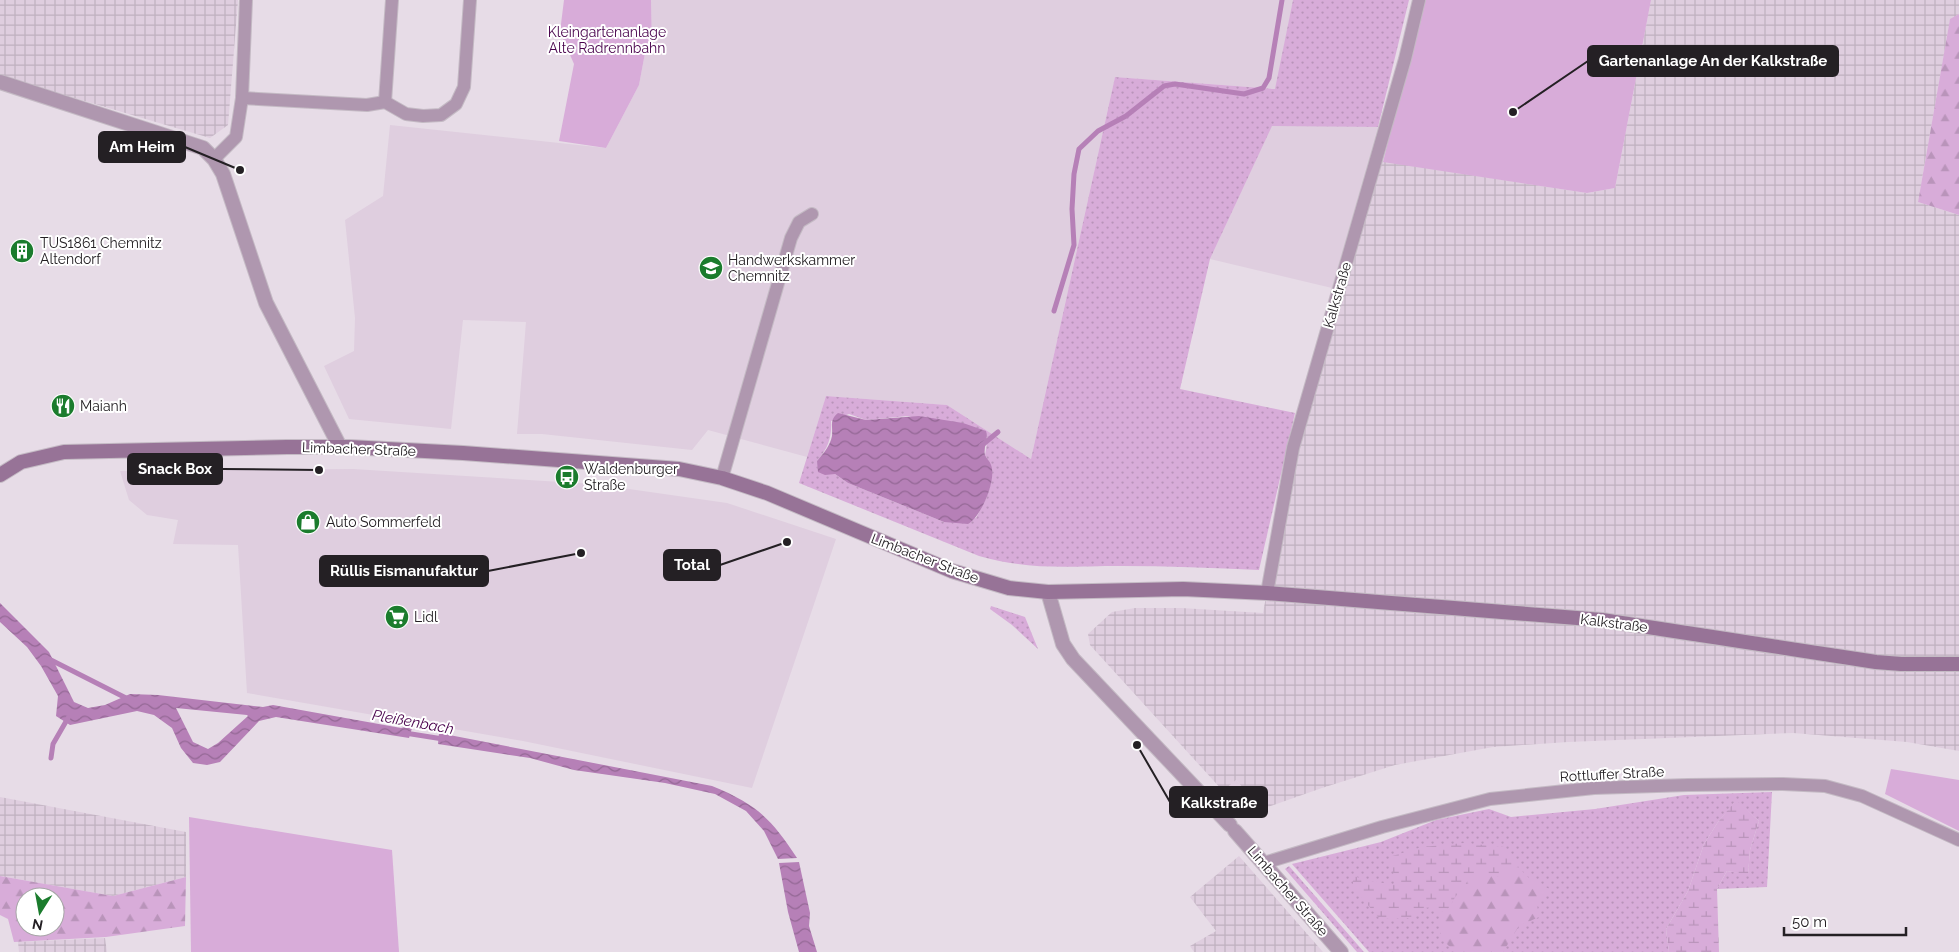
<svg xmlns="http://www.w3.org/2000/svg" width="1959" height="952" font-family="Raleway,sans-serif">
	<style>
		.built { fill: #dfcedf }
		.industrial { fill: url(#industrial-grid) }
		.grass { fill: url(#grass-dots); fill-rule: evenodd }
		.forest { fill: url(#forest-firs); fill-rule: evenodd }
		.wetland { fill: url(#wetland-marsh) }
		.garden { fill: #d8acd9 }
		.water { fill: url(#water-waves); fill-rule: evenodd }
		.lines { fill: none; stroke-linecap: round; stroke-linejoin: round }
		.stream { stroke: #b680b7; stroke-width: 5 }
		.minor-casing { stroke: #c4bac4; stroke-width: 14 }
		.tertiary-casing { stroke: #c4bac4; stroke-width: 16 }
		.secondary-casing { stroke: #c4bac4; stroke-width: 16 }
		.minor { stroke: #af97af; stroke-width: 12 }
		.tertiary { stroke: #af97af; stroke-width: 14 }
		.secondary { stroke: #977397; stroke-width: 14 }
		.labels { text-anchor: middle; dominant-baseline: central; stroke-width: 4; stroke-linejoin: round; paint-order: stroke }
		.park-label { font-size: 14px; fill: #48024c; stroke: #fff }
		.poi-label { font-size: 14px; fill: #242024; stroke: #fff; text-anchor: start }
		.street-label { font-size: 14px; fill: #242024; stroke: #fff }
		.water-label { font-size: 15px; font-style: italic; fill: #48014b; stroke: #fff }
		.leader { fill: none; stroke: #242024; stroke-width: 2 }
		.callout-dot { fill: #242024; stroke: #fff; stroke-width: 2 }
		.callout { fill: #242024; stroke: #242024; stroke-width: 2 }
		.callout-label { font-size: 15px; text-anchor: middle; font-weight: bold; fill: #fff }
	</style>
	<defs>
		<pattern id="industrial-grid" width="8" height="8" patternUnits="userSpaceOnUse" patternTransform="scale(1.25)"><rect width="8" height="8" fill="#dfcedf"/><path d="M0 4h8M4 0v8" fill="none" stroke="#bfb1bf"/></pattern>
		<pattern id="grass-dots" width="8" height="8" patternUnits="userSpaceOnUse" patternTransform="scale(1.25)"><rect width="8" height="8" fill="#d8acd9"/><path d="M2 2h.1M6 6h.1" fill="none" stroke="#b994ba" stroke-width="1.8" stroke-linecap="round"/></pattern>
		<pattern id="forest-firs" width="22" height="20" patternUnits="userSpaceOnUse" patternTransform="scale(1.25)"><rect width="22" height="20" fill="#d8acd9"/><path d="M5 1l3.5 6h-7zM16 11l3.5 6h-7z" fill="#b994ba"/></pattern>
		<pattern id="wetland-marsh" width="20" height="14" patternUnits="userSpaceOnUse" patternTransform="scale(1.25)"><rect width="20" height="14" fill="#d8acd9"/><path d="M1 5h8M5 5V1M11 12h8M15 12V8" fill="none" stroke="#b994ba"/></pattern>
		<pattern id="water-waves" width="16" height="10" patternUnits="userSpaceOnUse" patternTransform="scale(1.25)"><rect width="16" height="10" fill="#b680b7"/><path d="M0 5q4-4 8 0t8 0" fill="none" stroke="#946895"/></pattern>
	</defs>
	<rect width="100%" height="100%" fill="#e7dce7"/>
	<g class="built">
		<polygon points="651,0 1293,0 1276,89 1115,77 1031,459 947,405 826,396 807,457 708,430 692,450 542,434 517,434 526,322 463,320 451,429 349,419 324,366 354,351 355,318 345,220 383,196 390,125 606,148 639,85 645,53 652,43"/>
		<polygon points="1272,125 1378,127 1332,288 1210,259"/>
		<polygon points="353,469 594,484 727,503 836,539 752,788 523,741 247,693 238,545 173,544 178,520 147,515 129,500 120,471"/>
		<polygon points="1236,780 1262,809 1246,814 1223,791"/>
	</g>
	<g class="industrial">
		<polygon points="0,0 238,0 228,125 210,138 0,76"/>
		<polygon points="1651,0 1959,0 1959,14 1950,20 1918,202 1959,215 1959,751 1907,742 1793,733 1568,742 1493,747 1395,765 1322,788 1262,809 1236,780 1223,791 1090,645 1088,634 1112,612 1135,608 1181,608 1263,613 1293,448 1375,160 1587,193 1615,188"/>
		<polygon points="0,797 186,832 186,877 113,896 0,876"/>
		<polygon points="1239,856 1323,952 1194,952 1190,946 1216,931 1190,897"/>
		<polygon points="105,938 107,952 19,952 18,942"/>
	</g>
	<g class="grass">
		<path d="M1293,0H1409L1378,127L1272,126L1210,259L1180,389L1295,413L1259,570C1213,568 1167,566 1121,566C1066,566 1034,571 979,556L799,483L826,396L947,405L1031,459L1115,77L1275,89ZM849,414L866,420L908,416L988,437L985,455C999,476 987,498 976,518L944,522L848,483L835,474H825L817,461C828,448 832,438 831,421Z"/>
		<polygon points="991,606 1025,617 1038,649 1012,625 990,609"/>
		<polygon points="1772,792 1767,887 1717,889 1727,871 1748,874 1750,850 1759,821 1736,801 1718,822 1704,844 1688,891 1666,929 1669,952 1369,952 1292,864 1381,842 1436,820 1489,809 1511,817 1595,809 1684,795"/>
		<polygon points="1289,866 1364,952 1357,952 1285,869"/>
	</g>
	<g class="forest">
		<polygon points="1959,14 1959,215 1918,202 1950,19"/>
		<path d="M1518,867L1529,878L1551,890L1537,905L1539,917L1519,926L1503,952H1455L1440,937L1441,912L1450,907C1455,894 1465,887 1471,875L1484,874L1502,877Z"/>
		<path d="M0,876L113,896L186,877L185,926L106,937L14,942L8,919L0,915ZM25,897H55V927H25Z"/>
	</g>
	<g class="wetland">
		<polygon points="1736,800 1759,821 1750,850 1748,875 1727,871 1717,889 1719,952 1669,952 1666,929 1688,891 1704,844 1718,822"/>
		<path d="M1464,843L1504,847L1518,867L1502,877L1484,874L1471,875C1465,887 1455,894 1450,907L1441,912L1433,907L1424,908L1414,918L1380,919L1353,888V876L1370,881L1397,885L1389,857L1422,847Z"/>
	</g>
	<g class="garden">
		<polygon points="564,0 651,0 652,44 645,53 639,85 606,148 559,141 574,64 560,32"/>
		<polygon points="1423,0 1651,0 1615,188 1587,193 1383,162"/>
		<polygon points="1891,769 1959,780 1959,831 1885,794"/>
		<polygon points="189,817 392,850 399,952 191,952"/>
	</g>
	<g class="water">
		<path d="M838,413L866,420L919,416L963,423L986,431C989,439 983,447 985,455C986,458 990,461 991,465C997,480 981,517 968,524L944,522L848,483L835,474L825,475L818,472L817,461C823,454 830,446 832,436C833,426 829,420 838,413Z"/>
		<path d="M0,603L49,652L74,702L88,708L105,705L130,694L158,695L263,707L273,705L401,728L413,725L409,738L276,717L259,721L220,762L207,765L193,763L181,748L172,728L154,715L137,711L70,725L56,716L58,696L41,666L27,647L0,622ZM176,708L247,715L248,716L218,743L208,749L193,742Z"/>
		<path d="M439,733L712,786C756,804 771,818 797,858L778,859L764,831L746,811L715,794L665,783L574,770L530,758L438,744Z"/>
		<polygon points="799,862 810,913 809,926 817,952 799,952 788,912 779,863"/>
	</g>
	<g class="lines">
		<g class="stream">
			<polyline points="1054,311 1074,245 1072,209 1074,174 1079,149 1098,131 1126,116 1164,86 1175,84 1244,94 1263,88 1269,78 1282,0"/>
			<polyline points="981,446 998,432"/>
			<polyline points="49,659 128,699"/>
			<polyline points="405,733 443,739"/>
			<polyline points="51,758 53,744 68,718"/>
		</g>
		<g class="minor-casing">
			<g id="minor">
				<polyline points="242,98 367,105 385,102 406,114 423,116 441,115 456,104 464,87 470,0"/>
				<polyline points="385,102 392,0"/>
				<polyline points="214,159 236,137 242,98 246,0"/>
				<polyline points="722,478 791,238 799,222 812,214"/>
				<polyline points="1267,593 1293,448 1405,59 1419,0"/>
				<polyline points="1264,863 1382,827 1490,799 1594,788 1688,785 1783,784 1825,786 1862,796 1959,840"/>
			</g>
		</g>
		<g class="tertiary-casing">
			<g id="tertiary">
				<polyline points="0,82 203,148 214,159 223,174 266,303 340,447"/>
				<polyline points="1048,592 1063,644 1073,659 1230,825"/>
				<polyline points="1235,831 1341,952"/>
			</g>
		</g>
		<g class="secondary-casing">
			<polyline id="secondary" points="0,475 21,462 64,452 287,447 349,447 463,453 679,469 722,478 767,493 952,571 1009,588 1048,592 1183,589 1267,593 1602,620 1876,662 1901,664 1959,664"/>
		</g>
		<use href="#minor" class="minor"/>
		<use href="#tertiary" class="tertiary"/>
		<use href="#secondary" class="secondary"/>
	</g>
	<defs>
		<g id="building-disc" transform="scale(1.25)"><circle r="9.5" fill="#1b7c2d" stroke="#fff"/><path d="M-4-6H4V6H1V3H-1V6H-4ZM-2.5-4.3h1.7v1.8h-1.7ZM.8-4.3h1.7v1.8H.8ZM-2.5-1h1.7V.8h-1.7ZM.8-1h1.7V.8H.8Z" fill="#fff"/></g>
		<g id="university-disc" transform="scale(1.25)"><circle r="9.5" fill="#1b7c2d" stroke="#fff"/><path d="M0-5L7-2L0 1L-7-2ZM-4 1L0 2.5L4 1V4Q0 6-4 4Z" fill="#fff"/></g>
		<g id="restaurant-disc" transform="scale(1.25)"><circle r="9.5" fill="#1b7c2d" stroke="#fff"/><path d="M-5-6h1v4h1v-4h1v4h1v-4h1v5L-1.5 .5V6h-2V.5L-5-1ZM5-6V6H3V1.5H1.5Q1.5-4 5-6Z" fill="#fff"/></g>
		<g id="bus-disc" transform="scale(1.25)"><circle r="9.5" fill="#1b7c2d" stroke="#fff"/><path d="M-5-6H5V4H4V6H2V4H-2V6H-4V4H-5ZM-3.5-4V0h7V-4ZM-3.5 1.2v1.5H-2V1.2ZM2 1.2v1.5H3.5V1.2Z" fill="#fff"/></g>
		<g id="shop-disc" transform="scale(1.25)"><circle r="9.5" fill="#1b7c2d" stroke="#fff"/><path d="M-5-2.5h2.3a2.7 3.5 0 0 1 5.4 0H5L5.5 6h-11ZM-1.5-2.5h3a1.5 2.3 0 0 0-3 0Z" fill="#fff"/></g>
		<g id="supermarket-disc" transform="scale(1.25)"><circle r="9.5" fill="#1b7c2d" stroke="#fff"/><path d="M-6-5.5h2.5l.6 2H6L4.5 2H-2.5L-4.4-4H-6ZM-1.5 3.2a1.3 1.3 0 1 0 .1 0ZM3 3.2a1.3 1.3 0 1 0 .1 0Z" fill="#fff"/></g>
	</defs>
	<g fill-rule="evenodd">
		<use href="#building-disc" x="22" y="251"/>
		<use href="#university-disc" x="711" y="268"/>
		<use href="#restaurant-disc" x="63" y="406"/>
		<use href="#bus-disc" x="567" y="477"/>
		<use href="#shop-disc" x="308" y="522"/>
		<use href="#supermarket-disc" x="397" y="617"/>
	</g>
	<g class="labels">
		<g class="park-label">
			<text x="607" y="32">Kleingartenanlage<tspan x="607" dy="16">Alte Radrennbahn</tspan></text>
		</g>
		<g class="poi-label">
			<text x="40" y="243">TUS1861 Chemnitz<tspan x="40" dy="16">Altendorf</tspan></text>
			<text x="728" y="260">Handwerkskammer<tspan x="728" dy="16">Chemnitz</tspan></text>
			<text x="80" y="406">Maianh</text>
			<text x="584" y="469">Waldenburger<tspan x="584" dy="16">Straße</tspan></text>
			<text x="326" y="522">Auto Sommerfeld</text>
			<text x="414" y="617">Lidl</text>
		</g>
		<g class="street-label">
			<text transform="translate(1337 295) rotate(-74)">Kalkstraße</text>
			<text transform="translate(359 449) rotate(2)">Limbacher Straße</text>
			<text transform="translate(925 558) rotate(21)">Limbacher Straße</text>
			<text transform="translate(1614 623) rotate(7)">Kalkstraße</text>
			<text transform="translate(1612 774) rotate(-3)">Rottluffer Straße</text>
			<text transform="translate(1288 891) rotate(49)">Limbacher Straße</text>
		</g>
		<g class="water-label">
			<text transform="translate(413 722) rotate(10)">Pleißenbach</text>
		</g>
	</g>
	<path class="leader" d="M1513 112L1588 61M240 170L185 147M319 470L222 469M787 542L720 565M581 553L488 571M1137 745L1170 802"/>
	<g class="callout-dot">
		<circle cx="1513" cy="112" r="5"/>
		<circle cx="240" cy="170" r="5"/>
		<circle cx="319" cy="470" r="5"/>
		<circle cx="787" cy="542" r="5"/>
		<circle cx="581" cy="553" r="5"/>
		<circle cx="1137" cy="745" r="5"/>
	</g>
	<g class="callout">
		<rect x="1588" y="46" width="250" height="30" rx="5"/>
		<rect x="99" y="132" width="86" height="30" rx="5"/>
		<rect x="128" y="454" width="94" height="30" rx="5"/>
		<rect x="664" y="550" width="56" height="30" rx="5"/>
		<rect x="320" y="556" width="168" height="30" rx="5"/>
		<rect x="1170" y="787" width="97" height="30" rx="5"/>
	</g>
	<g class="callout-label">
		<text x="1713" y="66">Gartenanlage An der Kalkstraße</text>
		<text x="142" y="152">Am Heim</text>
		<text x="175" y="474">Snack Box</text>
		<text x="692" y="570">Total</text>
		<text x="404" y="576">Rüllis Eismanufaktur</text>
		<text x="1219" y="808">Kalkstraße</text>
	</g>
	<g transform="translate(40 912) rotate(191)"><circle r="24" fill="#ffffff" stroke="#a7a6a7"/>
	<path d="M0-4L9 19L0 12L-9 19Z" fill="#1b7c2d"/>
	<text y="-8" font-size="14" font-weight="bold" text-anchor="middle" fill="#242024">N</text>
	</g>
	<path d="M1784 927v8h122v-8" fill="none" stroke="#242024" stroke-width="2.5"/>
	<text x="1792" y="927" font-size="15" fill="#242024" stroke="#ffffff" stroke-width="4" paint-order="stroke">50 m</text>
</svg>
